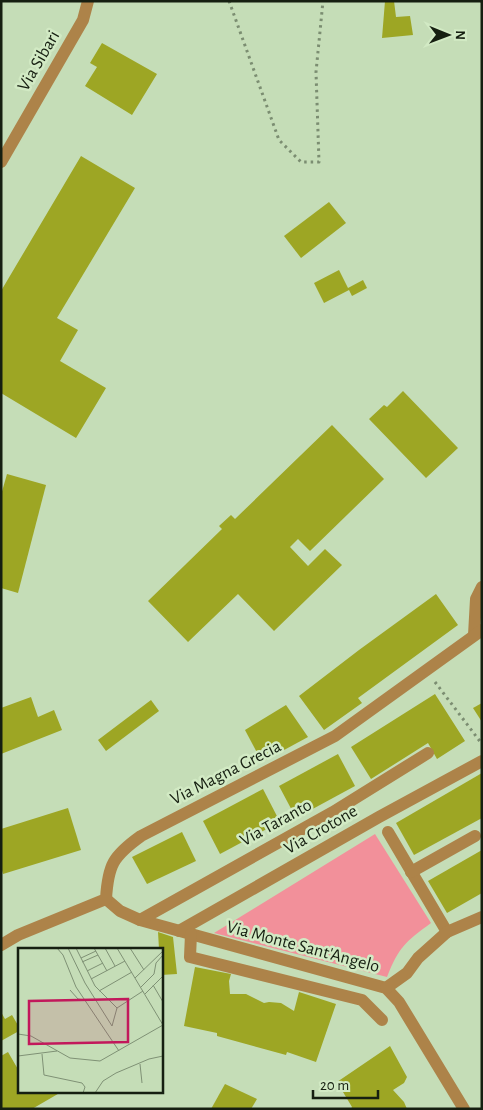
<svg xmlns="http://www.w3.org/2000/svg" width="483" height="1110" font-family="'Alegreya Sans',sans-serif">
	<style>
		.green { fill: #f2909a }
		.building { fill: #9da624 }
		.lines { fill: none; stroke-linecap: round; stroke-linejoin: round }
		.path { stroke: #7b8d71; stroke-width: 3; stroke-dasharray: 2.5 4; stroke-linecap: butt }
		.minor { stroke: #ad8349; stroke-width: 12 }
		.labels { text-anchor: middle; dominant-baseline: central; stroke-width: 5; stroke-linejoin: round; paint-order: stroke }
		.street-label { font-size: 18px; fill: #161f11; stroke: #d2eac4 }
		.inset-road { fill: none; stroke: #7f9175; stroke-width: 1 }
		.view { fill: #c2185b; fill-opacity: 0.15; stroke: #c2185b; stroke-width: 2.5 }
		.inset-edge { fill: none; stroke: #161f11; stroke-width: 2.5 }
	</style>
	<rect width="100%" height="100%" fill="#c5ddb7"/>
	<path class="green" d="M375,834L431,923C405,942 399,947 387,977L214,933Z"/>
	<g class="building">
		<polygon points="385,1 394,1 396,17 410,16 413,35 382,38"/>
		<polygon points="102,43 157,74 132,115 85,86 97,67 90,63"/>
		<polygon points="81,156 135,188 57,318 78,330 60,361 106,388 76,438 1,393 1,291"/>
		<polygon points="329,202 346,223 301,258 284,236"/>
		<polygon points="339,270 348,288 363,280 367,288 352,296 349,290 324,303 314,283"/>
		<polygon points="403,391 458,448 426,478 369,419 384,405 387,407"/>
		<polygon points="332,425 384,479 310,551 298,539 290,547 308,566 325,549 342,565 274,631 238,594 188,642 148,601 222,529 219,526 231,515 235,519"/>
		<polygon points="7,474 46,485 18,593 1,588 1,495"/>
		<polygon points="436,594 458,625 358,698 362,703 324,730 299,696 359,650"/>
		<polygon points="435,694 465,741 437,759 428,743 371,779 351,747"/>
		<polygon points="31,697 38,717 54,710 62,730 1,754 1,708"/>
		<polygon points="151,700 159,711 106,751 98,740"/>
		<polygon points="482,703 482,722 473,708"/>
		<polygon points="286,705 308,737 262,762 245,730"/>
		<polygon points="338,754 355,786 296,818 279,786"/>
		<polygon points="482,773 482,818 414,855 396,823"/>
		<polygon points="263,789 280,822 220,854 203,821"/>
		<polygon points="68,808 81,850 3,874 1,867 1,829"/>
		<polygon points="182,832 196,861 147,884 132,857"/>
		<polygon points="482,850 482,893 447,913 428,881"/>
		<polygon points="158,932 173,937 177,974 161,975 161,949 159,949"/>
		<polygon points="195,967 231,974 229,981 230,994 246,994 264,1003 269,1002 281,1003 294,1011 299,992 336,1004 316,1062 287,1052 286,1055 217,1036 217,1033 184,1026"/>
		<polygon points="1,1012 5,1019 12,1015 19,1027 19,1031 1,1041"/>
		<polygon points="390,1046 407,1077 404,1083 393,1090 404,1102 407,1109 351,1109 352,1107 337,1082"/>
		<polygon points="8,1052 19,1071 19,1091 63,1091 32,1109 1,1109 1,1056"/>
		<polygon points="225,1084 257,1099 251,1109 211,1109"/>
	</g>
	<g class="lines">
		<g class="path">
			<polyline points="229,1 279,140 301,162 319,162 316,72 323,1"/>
			<polyline points="481,1 482,2"/>
			<polyline points="435,682 482,744"/>
		</g>
		<g class="minor">
			<polyline points="1,162 83,20 88,1"/>
			<polyline points="474,635 476,599 482,587"/>
			<polyline points="388,832 447,932"/>
			<polyline points="411,872 475,836"/>
			<polyline points="106,899 120,911 140,920 386,988 399,1002 464,1109"/>
			<polyline points="140,920 333,812 428,753"/>
			<polyline points="179,931 379,817 482,761"/>
			<polyline points="191,934 190,957 362,1000 382,1020"/>
			<path d="M1,945L18,935L106,899C108,865 113,856 141,836L335,736L482,630"/>
			<polyline points="386,988 407,973 418,958 447,932 482,917"/>
		</g>
	</g>
	<g class="labels">
		<g class="street-label">
			<text transform="translate(39 61) rotate(-60)">Via Sibari</text>
			<text transform="translate(226 773) rotate(-27)">Via Magna Grecia</text>
			<text transform="translate(276 823) rotate(-29)">Via Taranto</text>
			<text transform="translate(321 830) rotate(-30)">Via Crotone</text>
			<text transform="translate(303 947) rotate(15)">Via Monte Sant'Angelo</text>
		</g>
	</g>
	<g transform="translate(18 948)">
		<rect width="145" height="145" fill="#c5ddb7"/>
		<path class="inset-road" d="M39,0L45,7L58,39L101,103M50,0L67,35L94,78M58,0L77,38L99,60M76,0L89,23M87,0L97,18M99,0L145,77M112,0L126,22M63,10L78,3M64,14L80,7M69,23L85,15M117,30L145,3M73,31L107,13M135,37L145,54M123,39L136,26L138,15L145,7M52,42L60,51L67,52M81,43L114,24M127,46L145,28M94,78L99,60L125,43M0,86L13,88L52,110L82,113L145,77M24,106L26,127L64,135L67,139L65,145M0,108L39,103M122,116L124,135M77,145L85,133L98,125L131,111L145,108"/>
		<path class="view" d="M110,51V94L11,96V53Z"/>
		<rect width="145" height="145" class="inset-edge"/>
	</g>
	<rect width="483" height="1110" fill="none" stroke="#161f11" stroke-width="5"/>
	<g transform="translate(448 35) rotate(91)" stroke="#d2eac4" stroke-width="4" paint-order="stroke">
	<path d="M0-4L9 19L0 12L-9 19Z" fill="#161f11"/>
	<text y="-8" font-size="14" font-weight="bold" text-anchor="middle" fill="#161f11">N</text>
	</g>
	<path d="M313 1090v8h65v-8" fill="none" stroke="#161f11" stroke-width="2.5"/>
	<text x="320" y="1090" font-size="15" fill="#161f11" stroke="#d2eac4" stroke-width="4" paint-order="stroke">20 m</text>
</svg>
